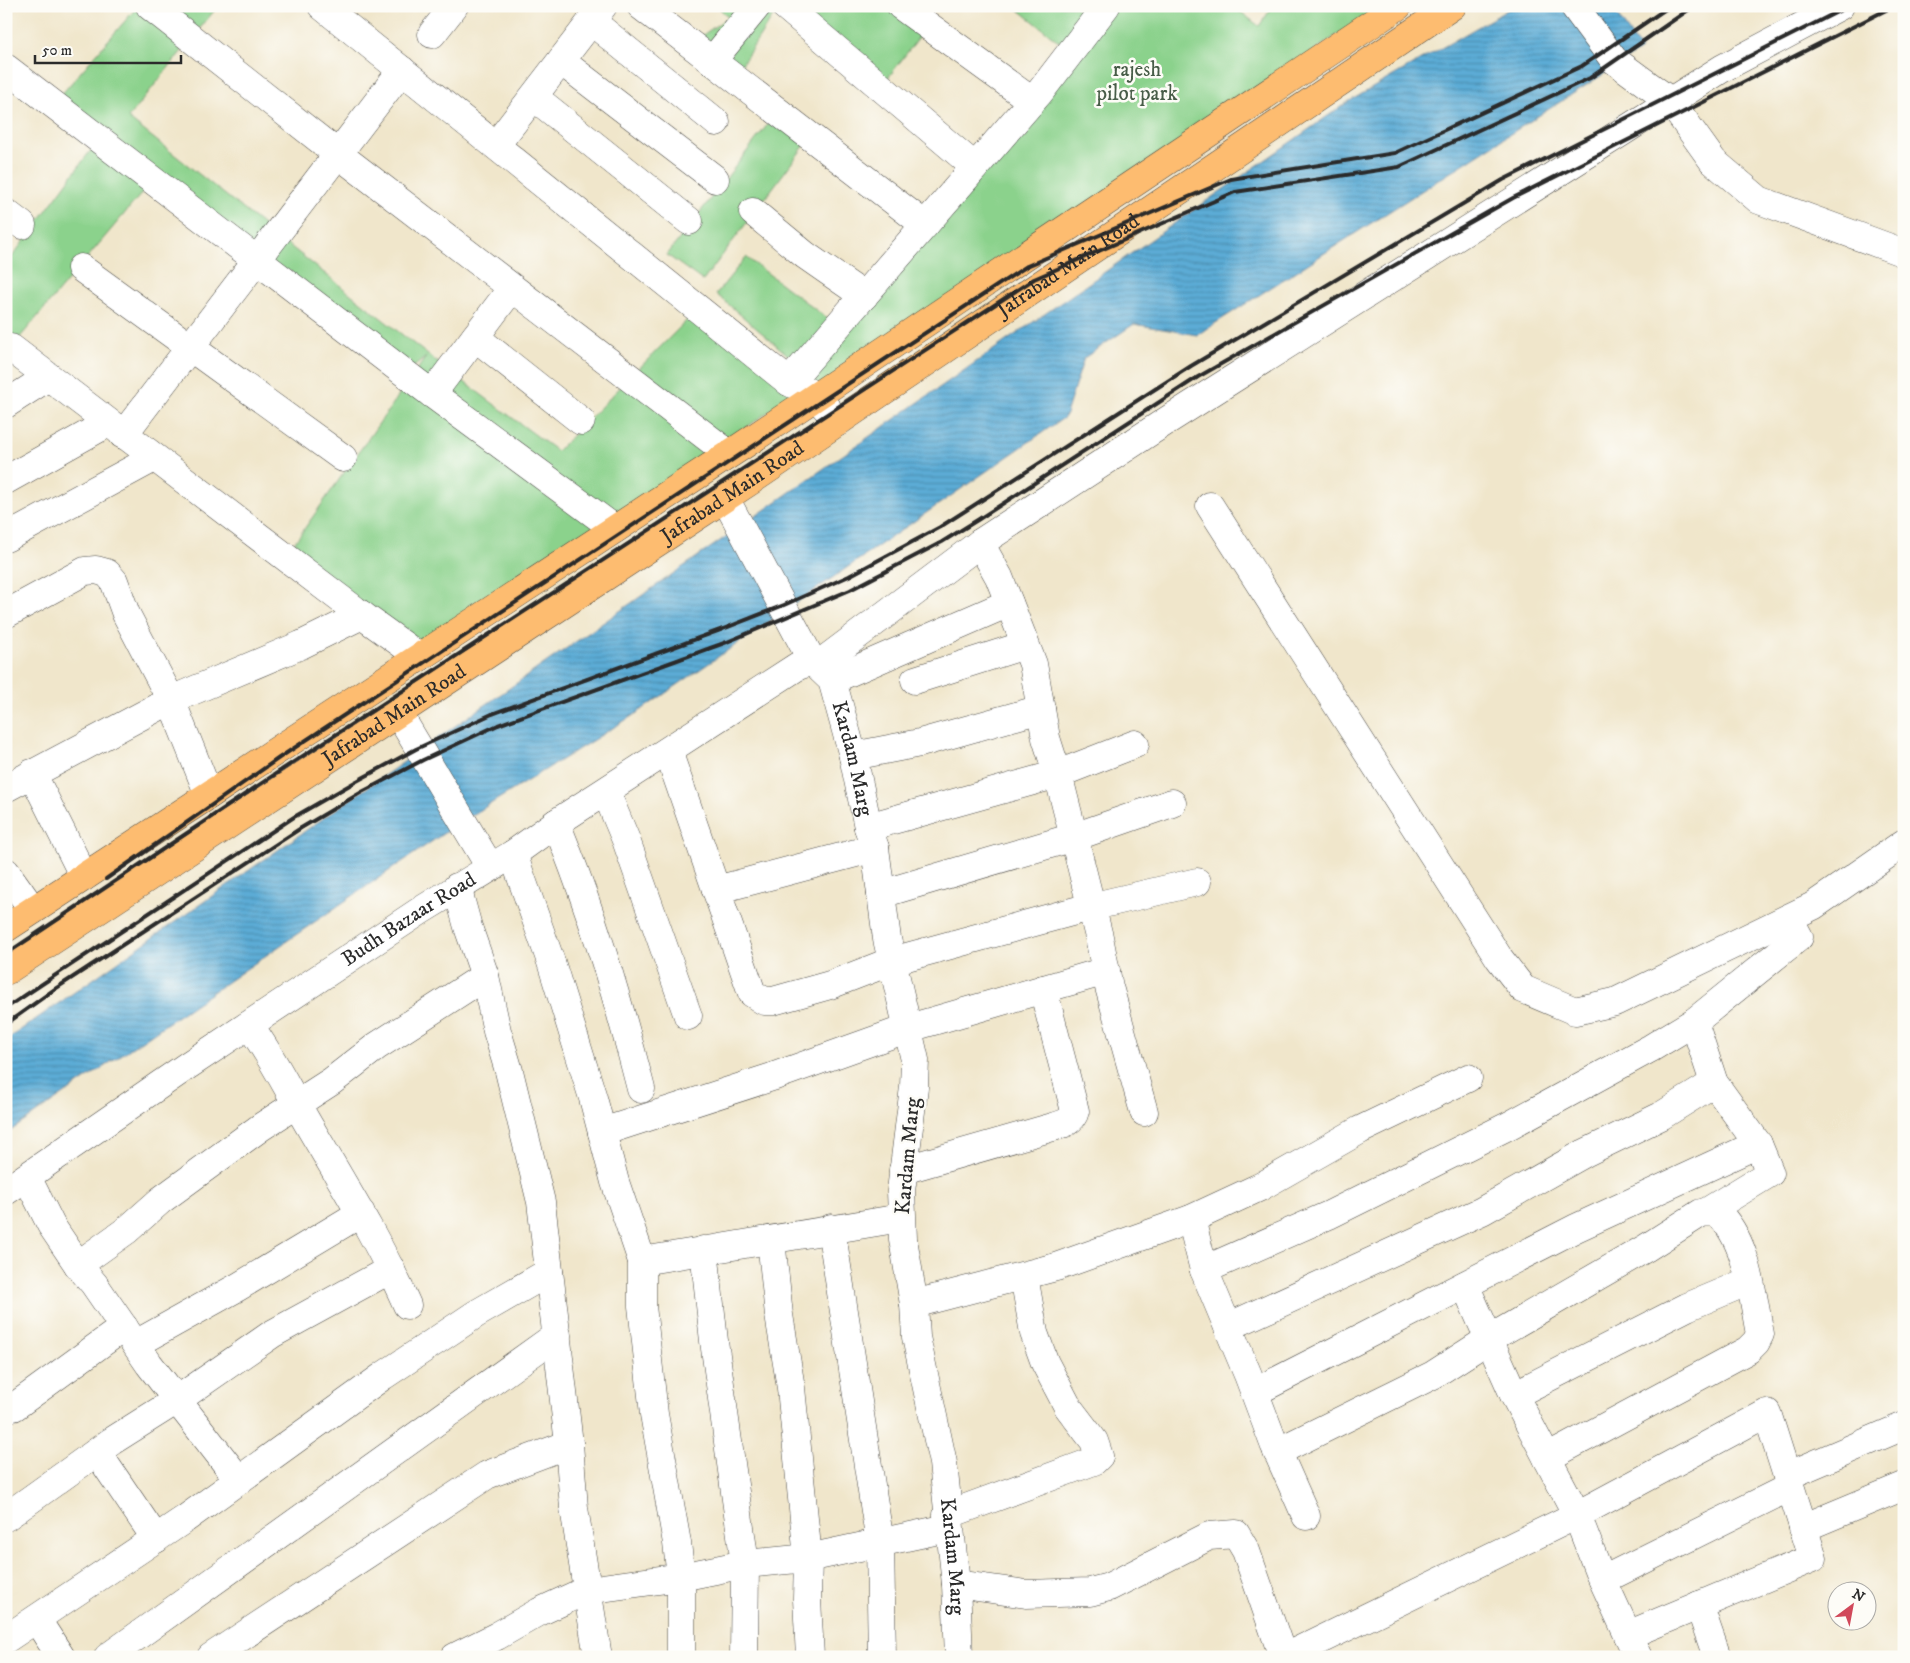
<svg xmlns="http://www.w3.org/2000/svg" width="1910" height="1663" font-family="'IM FELL DW Pica',serif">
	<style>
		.park { fill: #8bd28c; stroke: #5b7e5c }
		.water { fill: url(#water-rules); stroke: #446c80 }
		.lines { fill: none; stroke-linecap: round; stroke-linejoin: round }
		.minor-casing { stroke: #494743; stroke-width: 29 }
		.major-casing { stroke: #494743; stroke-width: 29 }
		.minor { stroke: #fff; stroke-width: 28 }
		.major { stroke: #fdbc6f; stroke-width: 28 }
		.rail { stroke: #2b2b2b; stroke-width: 4 }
		.labels { text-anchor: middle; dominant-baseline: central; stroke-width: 5; stroke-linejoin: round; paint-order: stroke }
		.park-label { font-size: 21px; fill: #485d48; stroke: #fdfcf7 }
		.street-label { font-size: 21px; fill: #2b2b2b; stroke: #fdfcf7 }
	</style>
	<defs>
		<pattern id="water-rules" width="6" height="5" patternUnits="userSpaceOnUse" patternTransform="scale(1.25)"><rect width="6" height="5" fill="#5cacd6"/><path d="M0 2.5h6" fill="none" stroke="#4c8cae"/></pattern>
	</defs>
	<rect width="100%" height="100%" fill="#fdfcf7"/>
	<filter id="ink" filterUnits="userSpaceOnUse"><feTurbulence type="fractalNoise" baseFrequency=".02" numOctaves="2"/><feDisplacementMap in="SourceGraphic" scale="10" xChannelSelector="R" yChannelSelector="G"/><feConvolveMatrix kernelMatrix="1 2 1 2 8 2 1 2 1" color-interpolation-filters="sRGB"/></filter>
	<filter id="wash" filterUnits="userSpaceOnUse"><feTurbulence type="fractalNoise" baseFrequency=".0096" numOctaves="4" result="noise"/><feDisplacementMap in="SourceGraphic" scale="20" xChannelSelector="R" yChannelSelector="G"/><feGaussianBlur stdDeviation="1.12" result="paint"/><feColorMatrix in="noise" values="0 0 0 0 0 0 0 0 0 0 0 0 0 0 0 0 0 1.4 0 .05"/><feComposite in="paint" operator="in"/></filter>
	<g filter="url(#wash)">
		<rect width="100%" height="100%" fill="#f0e6cb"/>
		<g class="park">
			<polygon points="138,6 218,6 128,118 428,355 557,451 698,309 791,380 802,367 716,294 746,257 836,325 1067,48 1014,6 1074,6 1091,19 1102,6 1233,6 1259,26 1273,6 1379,6 816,396 801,389 420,657 285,556 426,357 405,374 153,180 11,348 6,345 6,265 99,139 53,104"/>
			<polygon points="717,6 766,6 775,13 740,67 700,37 728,17"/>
			<polygon points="787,6 889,6 922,33 884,83"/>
			<polygon points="778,111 811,137 703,281 667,255"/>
		</g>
		<polygon class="water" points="1514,6 1611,6 1641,50 1197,335 1134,324 1084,358 1065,417 637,713 453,827 6,1134 6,1040 1348,102"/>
	</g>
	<g filter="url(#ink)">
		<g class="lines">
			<g class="minor-casing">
				<g id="minor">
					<polyline points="150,6 338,154 729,454"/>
					<polyline points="322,6 789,382 816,396 838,422"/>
					<polyline points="641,6 925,225"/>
					<polyline points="785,6 975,167"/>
					<polyline points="901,6 1032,101"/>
					<polyline points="1574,6 1614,60 1670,101 1713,161 1759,200 1904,253"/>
					<polyline points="591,21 716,122"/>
					<polyline points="432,34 454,6"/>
					<polyline points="561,61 715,179"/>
					<polyline points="712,61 757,6"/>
					<polyline points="6,68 432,394 615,529"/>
					<polyline points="534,97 689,221"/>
					<polyline points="496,145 603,6"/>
					<polyline points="753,212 805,255 864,296"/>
					<polyline points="6,213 22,225"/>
					<polyline points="81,268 343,458"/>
					<polyline points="475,337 581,421"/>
					<polyline points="11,348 355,610 420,657"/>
					<polyline points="789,382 1040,92 1106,6"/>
					<polyline points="432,394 512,288"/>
					<polyline points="6,404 48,377"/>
					<polyline points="123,435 402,70"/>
					<polyline points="6,480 108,423"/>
					<polyline points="725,498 812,661"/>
					<polyline points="1210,506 1499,958 1523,989 1575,1011 1615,1002 1813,906 1904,843"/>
					<polyline points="6,538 154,458"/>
					<polyline points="980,543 999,577 1033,664 1046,738 1060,782 1099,937 1109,987 1144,1112"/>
					<polyline points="6,614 85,571 96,570 107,573 114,581 126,614 171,700 209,795"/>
					<polyline points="818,665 980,543 1168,420 1723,68 1840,6"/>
					<polyline points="832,680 1009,603"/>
					<polyline points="915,680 1025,645"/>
					<polyline points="398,713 490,867"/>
					<polyline points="668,751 752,993 764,1001 773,1001 830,985 892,961 1090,907 1197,882"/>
					<polyline points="853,756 920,743 1041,709"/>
					<polyline points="32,773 84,877"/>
					<polyline points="6,788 171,700 301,645 362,615"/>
					<polyline points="606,792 626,840 688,1016"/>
					<path d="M556,823C591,909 618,998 641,1089"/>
					<polyline points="868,827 1058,774 1135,744"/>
					<polyline points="513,854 551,962 593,1098 615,1182 642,1261 642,1306 654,1414 677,1543 681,1577 681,1657"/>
					<polyline points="6,872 33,910"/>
					<polyline points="457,887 468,927 485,976 497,1031 509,1071 541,1202 569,1444 574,1508 598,1657"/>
					<polyline points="716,890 875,848"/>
					<polyline points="881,894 1074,837 1172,803"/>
					<path d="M249,1025C273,1057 290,1094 311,1129C345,1187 380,1243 407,1305"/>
					<polyline points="602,1132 772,1077 909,1028 1106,971"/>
					<path d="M903,1170L1046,1129C1058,1125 1072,1124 1075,1111L1043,989"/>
					<polyline points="27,1177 51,1225 78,1265 94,1284 149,1364 239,1480"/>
					<path id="s1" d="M6,1191L187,1066L420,911L513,854L556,823L798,666L812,661L832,680L853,756L868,827L875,848L887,939L915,1060L914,1087L901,1191L903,1239L914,1304L916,1337L943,1463L956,1584L959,1657"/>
					<polyline points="1708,1211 1770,1173 1758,1144 1714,1083 1694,1022 1799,937 1789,918"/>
					<polyline points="1191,1219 1204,1270 1248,1375 1274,1444 1306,1516"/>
					<polyline points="831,1228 880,1543 882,1657"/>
					<polyline points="704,1250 714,1341 745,1564 744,1657"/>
					<polyline points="642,1261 901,1218"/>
					<polyline points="78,1265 127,1230 161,1200 261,1127 332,1081 377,1046 485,976"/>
					<polyline points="1204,1270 1329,1215 1510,1125 1651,1048 1694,1022"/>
					<path d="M1465,1285L1489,1339L1646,1248L1701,1213L1716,1211C1748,1240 1752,1294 1760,1334L1756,1342L1748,1350L1547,1458"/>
					<polyline points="914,1304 1056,1267 1191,1219 1260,1187 1360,1130 1468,1078"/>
					<polyline points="1228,1327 1482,1211 1585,1153 1661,1116 1714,1083"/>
					<polyline points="136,1344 238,1287 361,1213"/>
					<polyline points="1255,1392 1576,1228 1758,1144"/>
					<polyline points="1514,1395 1687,1307 1749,1281"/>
					<polyline points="14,1407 124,1327"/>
					<polyline points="97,1452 156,1539"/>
					<polyline points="1277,1452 1433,1375 1489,1339 1514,1395 1577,1515 1599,1572 1638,1657"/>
					<polyline points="1787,1476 1904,1426"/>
					<polyline points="947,1515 1094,1461 1099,1456 1094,1441 1068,1407 1045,1363 1034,1333 1024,1276"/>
					<polyline points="6,1517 112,1441 177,1400 272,1334 391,1269"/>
					<polyline points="1803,1528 1904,1486"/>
					<polyline points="1603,1580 1790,1487"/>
					<polyline points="956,1584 1026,1594 1090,1592 1109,1587 1209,1536 1236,1534 1246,1551 1283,1657"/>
					<polyline points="1699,1605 1717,1657"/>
					<polyline points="37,1620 61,1657"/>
					<polyline points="6,1639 185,1519 383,1376 476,1314 549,1272"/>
					<polyline points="108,1657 557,1335"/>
					<polyline points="211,1657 487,1475 569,1444"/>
					<polyline points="455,1657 497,1636 539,1612 587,1590 681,1577 745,1564 808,1558 791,1388 779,1315 771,1240"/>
					<polyline points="810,1657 807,1599 808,1558 948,1528"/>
					<polyline points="1285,1657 1577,1515 1767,1413 1813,1558 1628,1635"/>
				</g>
			</g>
			<g class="major-casing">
				<g id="major">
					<polyline points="6,928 742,446 1398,6"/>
					<path id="s2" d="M6,971L752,480L1452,6"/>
				</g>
			</g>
			<use href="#minor" class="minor"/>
			<use href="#major" class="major"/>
			<g class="rail">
				<polyline points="106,879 279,758 1027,266 1231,179 1395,153 1582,66 1670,6"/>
				<polyline points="6,954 283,769 1034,279 1235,192 1399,167 1590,78 1694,6"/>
				<polyline points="6,1008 294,817 355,782 416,749 492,714 723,629 784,605 849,576 940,527 1191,366 1503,180 1849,6"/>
				<polyline points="6,1024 55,989 301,828 362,792 423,760 498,725 727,642 850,590 942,542 979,519 1198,377 1513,198 1894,6"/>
			</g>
		</g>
	</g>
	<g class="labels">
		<g class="park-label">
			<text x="1137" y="70">rajesh<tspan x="1137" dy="24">pilot park</tspan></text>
		</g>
		<g class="street-label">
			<text stroke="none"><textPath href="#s2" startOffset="1275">Jafrabad Main Road</textPath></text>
			<text stroke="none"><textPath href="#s2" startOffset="870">Jafrabad Main Road</textPath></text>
			<text stroke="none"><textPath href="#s2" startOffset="465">Jafrabad Main Road</textPath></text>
			<text stroke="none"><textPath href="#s1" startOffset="1074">Kardam Marg</textPath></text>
			<text stroke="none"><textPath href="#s1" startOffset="486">Budh Bazaar Road</textPath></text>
			<text transform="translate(908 1156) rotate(-85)">Kardam Marg</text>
			<text stroke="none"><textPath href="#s1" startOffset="1884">Kardam Marg</textPath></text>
		</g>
	</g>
	<rect width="1910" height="1663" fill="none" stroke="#fdfcf7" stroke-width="25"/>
	<g transform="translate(1852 1606) rotate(32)"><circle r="24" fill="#fdfcf7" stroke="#a9a8a5"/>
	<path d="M0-4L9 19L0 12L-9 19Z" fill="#d1495b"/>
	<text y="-8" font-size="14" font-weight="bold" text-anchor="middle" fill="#2b2b2b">N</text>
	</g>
	<path d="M35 55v8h146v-8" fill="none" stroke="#2b2b2b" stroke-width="2.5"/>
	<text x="42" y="55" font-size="15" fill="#2b2b2b" stroke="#fdfcf7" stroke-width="4" paint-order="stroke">50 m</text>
</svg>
